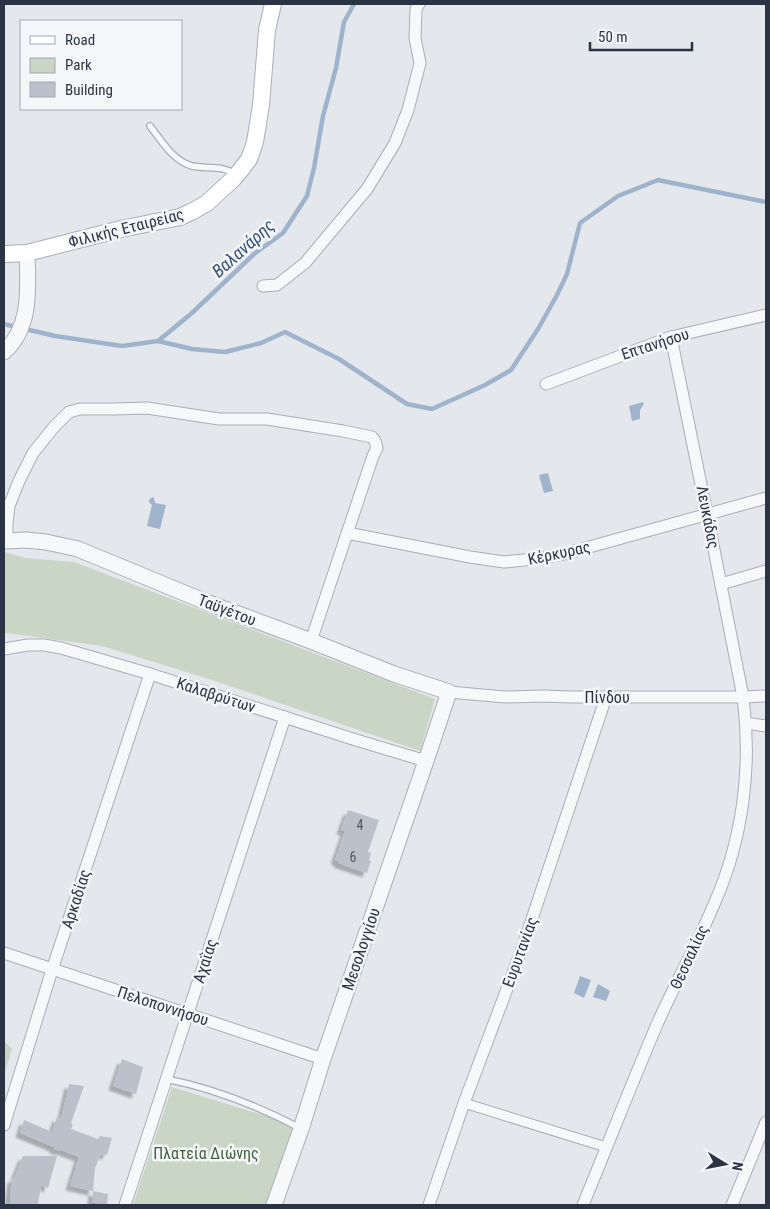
<svg xmlns="http://www.w3.org/2000/svg" width="770" height="1209" font-family="'Roboto Condensed',sans-serif">
	<style>
		.green { fill: #c9d6c5 }
		.water { fill: #9fb4cc }
		.lines { fill: none; stroke-linecap: round; stroke-linejoin: round }
		.stream { stroke: #9fb4cc; stroke-width: 4.5 }
		.building { fill: #bbc0ca; filter: url(#shadow) }
		.service-casing { stroke: #a9aeb7; stroke-width: 8 }
		.pedestrian-casing { stroke: #a9aeb7; stroke-width: 11 }
		.minor-casing { stroke: #a9aeb7; stroke-width: 13 }
		.tertiary-casing { stroke: #a9aeb7; stroke-width: 17 }
		.secondary-casing { stroke: #a9aeb7; stroke-width: 18 }
		.service { stroke: #f7f8fa; stroke-width: 5.5 }
		.pedestrian { stroke: #f7f8fa; stroke-width: 9 }
		.minor { stroke: #f7f8fa; stroke-width: 11 }
		.tertiary { stroke: #f7f8fa; stroke-width: 15 }
		.secondary { stroke: #fff; stroke-width: 16 }
		.labels { text-anchor: middle; dominant-baseline: central; stroke-width: 5; stroke-linejoin: round; paint-order: stroke }
		.number-label { font-size: 14px; fill: #4f5766 }
		.street-label { font-size: 16px; fill: #2b3445; stroke: #f4f6f9 }
		.park-label { font-size: 16px; fill: #3f6138; stroke: #f4f6f9 }
		.water-label { font-size: 18px; font-style: italic; fill: #34527a; stroke: #f4f6f9 }
	</style>
	<defs>
		<filter id="shadow"><feDropShadow dx="-4.5" dy="4.5" stdDeviation="1" flood-color="#0004"/></filter>
	</defs>
	<rect width="100%" height="100%" fill="#e4e7ec"/>
	<g class="green">
		<polygon points="4,552 25,558 74,562 435,699 420,751 212,680 102,646 7,633 4,634"/>
		<polygon points="4,1041 12,1049 4,1075"/>
		<polygon points="172,1087 295,1125 267,1205 133,1205"/>
	</g>
	<g class="water">
		<polygon points="643,402 644,404 640,410 640,419 632,421 629,406"/>
		<polygon points="548,473 553,491 544,493 539,475"/>
		<polygon points="152,497 154,498 155,503 166,505 160,529 147,526 152,505 149,502 149,500"/>
		<polygon points="580,976 591,980 584,998 574,993"/>
		<polygon points="598,984 610,991 606,1001 593,997"/>
	</g>
	<g class="lines">
		<g class="stream">
			<polyline points="4,324 55,336 122,346 158,341 192,313 254,254 283,233 307,196 314,168 323,116 336,68 344,22 354,4"/>
			<polyline points="158,341 192,349 225,352 261,343 285,332 339,359 407,404 432,409 485,385 511,370 538,329 557,295 567,274 580,223 618,196 658,180 766,202"/>
		</g>
	</g>
	<g class="building">
		<polygon points="348,810 379,820 368,852 371,853 369,860 371,861 367,873 338,863 339,861 335,860 345,831 341,830"/>
		<polygon points="122,1059 143,1067 136,1094 113,1086"/>
		<polygon points="69,1084 84,1086 71,1123 73,1125 71,1129 98,1139 100,1136 112,1138 107,1155 101,1154 95,1168 93,1191 70,1186 79,1157 61,1150 61,1151 54,1149 54,1147 20,1133 24,1120 52,1132 57,1117 61,1119"/>
		<polygon points="23,1156 57,1156 48,1188 41,1185 38,1205 10,1205 10,1194 12,1178 14,1179"/>
		<polygon points="93,1191 108,1194 107,1205 92,1202"/>
	</g>
	<g class="lines">
		<g class="service-casing">
			<g id="service">
				<path d="M150,126C161,140 173,161 192,166C207,169 222,165 235,174"/>
				<path d="M166,1079C212,1088 258,1106 300,1128"/>
			</g>
		</g>
		<g class="pedestrian-casing">
			<polyline id="pedestrian" points="464,1103 606,1147"/>
		</g>
		<g class="minor-casing">
			<g id="minor">
				<polyline points="263,286 277,285 305,263 367,189 395,143 408,110 420,63 415,38 416,9 419,4"/>
				<polyline points="546,384 671,337 766,315"/>
				<polyline points="347,533 470,557 504,562 534,559 564,554 766,498"/>
				<polyline points="7,541 7,523 9,506 19,481 33,453 54,427 69,412 80,409 114,409 147,408 219,419 267,419 343,431 372,437 375,441 377,448 373,456 311,641"/>
				<polyline points="721,584 766,571"/>
				<polyline points="4,649 28,645 44,645 61,648 150,674 356,740 426,761"/>
				<polyline points="449,692 505,697 543,696 571,697 743,697 766,696"/>
				<polyline points="746,723 766,726"/>
				<polyline points="4,953 323,1059"/>
				<polyline points="4,1125 52,970 150,674"/>
				<polyline points="125,1205 285,717"/>
				<polyline points="429,1205 464,1103 522,949 606,697"/>
				<path d="M583,1205C608,1144 632,1083 658,1022C676,982 698,943 715,902C743,838 752,767 743,697L707,514L671,337"/>
				<polyline points="732,1205 766,1122"/>
			</g>
		</g>
		<g class="tertiary-casing">
			<g id="tertiary">
				<path d="M4,352C32,327 28,287 27,253"/>
				<polyline points="4,541 26,540 46,542 78,549 206,602 311,641 394,674 449,692 426,761 323,1059 301,1129 274,1205"/>
			</g>
		</g>
		<g class="secondary-casing">
			<polyline id="secondary" points="4,254 27,253 121,229 180,217 193,211 207,203 233,179 240,171 249,159 252,151 255,142 261,105 267,30 273,4"/>
		</g>
		<use href="#service" class="service"/>
		<use href="#pedestrian" class="pedestrian"/>
		<use href="#minor" class="minor"/>
		<use href="#tertiary" class="tertiary"/>
		<use href="#secondary" class="secondary"/>
	</g>
	<g class="labels">
		<g class="number-label">
			<text x="360" y="825">4</text>
			<text x="353" y="857">6</text>
		</g>
		<g class="street-label">
			<text transform="translate(126 228) rotate(-14)">Φιλικής Εταιρείας</text>
			<text transform="translate(655 344) rotate(-18)">Επτανήσου</text>
			<text transform="translate(708 517) rotate(79)">Λευκάδας</text>
			<text transform="translate(559 553) rotate(-12)">Κέρκυρας</text>
			<text transform="translate(227 610) rotate(21)">Ταϋγέτου</text>
			<text transform="translate(216 695) rotate(18)">Καλαβρύτων</text>
			<text x="607" y="697">Πίνδου</text>
			<text transform="translate(76 899) rotate(-72)">Αρκαδίας</text>
			<text transform="translate(361 949) rotate(-71)">Μεσολογγίου</text>
			<text transform="translate(520 952) rotate(-70)">Ευρυτανίας</text>
			<text transform="translate(689 957) rotate(-65)">Θεσσαλίας</text>
			<text transform="translate(205 961) rotate(-72)">Αχαΐας</text>
			<text transform="translate(163 1006) rotate(18)">Πελοποννήσου</text>
		</g>
		<g class="park-label">
			<text x="206" y="1153">Πλατεία Διώνης</text>
		</g>
		<g class="water-label">
			<text transform="translate(243 248) rotate(-42)">Βαλανάρης</text>
		</g>
	</g>
	<rect width="770" height="1209" fill="none" stroke="#2b3445" stroke-width="10"/>
	<rect x="20" y="20" width="162" height="90" fill="#f4f6f9" stroke="#a4a8b1"/>
	<rect x="30" y="36" width="25" height="8" fill="#ffffff" stroke="#a4a8b1"/>
	<text x="65" y="45" font-size="15" fill="#2b3445">Road</text>
	<rect x="30" y="58" width="25" height="15" fill="#c9d6c5" stroke="#a4a8b1"/>
	<text x="65" y="70" font-size="15" fill="#2b3445">Park</text>
	<rect x="30" y="82" width="25" height="15" fill="#bbc0ca" stroke="#a4a8b1"/>
	<text x="65" y="95" font-size="15" fill="#2b3445">Building</text>
	<g transform="translate(725 1164) rotate(100)" stroke="#f4f6f9" stroke-width="4" paint-order="stroke">
	<path d="M0-4L9 19L0 12L-9 19Z" fill="#2b3445"/>
	<text y="-8" font-size="14" font-weight="bold" text-anchor="middle" fill="#2b3445">N</text>
	</g>
	<path d="M590 42v8h102v-8" fill="none" stroke="#2b3445" stroke-width="2.5"/>
	<text x="598" y="42" font-size="15" fill="#2b3445" stroke="#f4f6f9" stroke-width="4" paint-order="stroke">50 m</text>
</svg>
